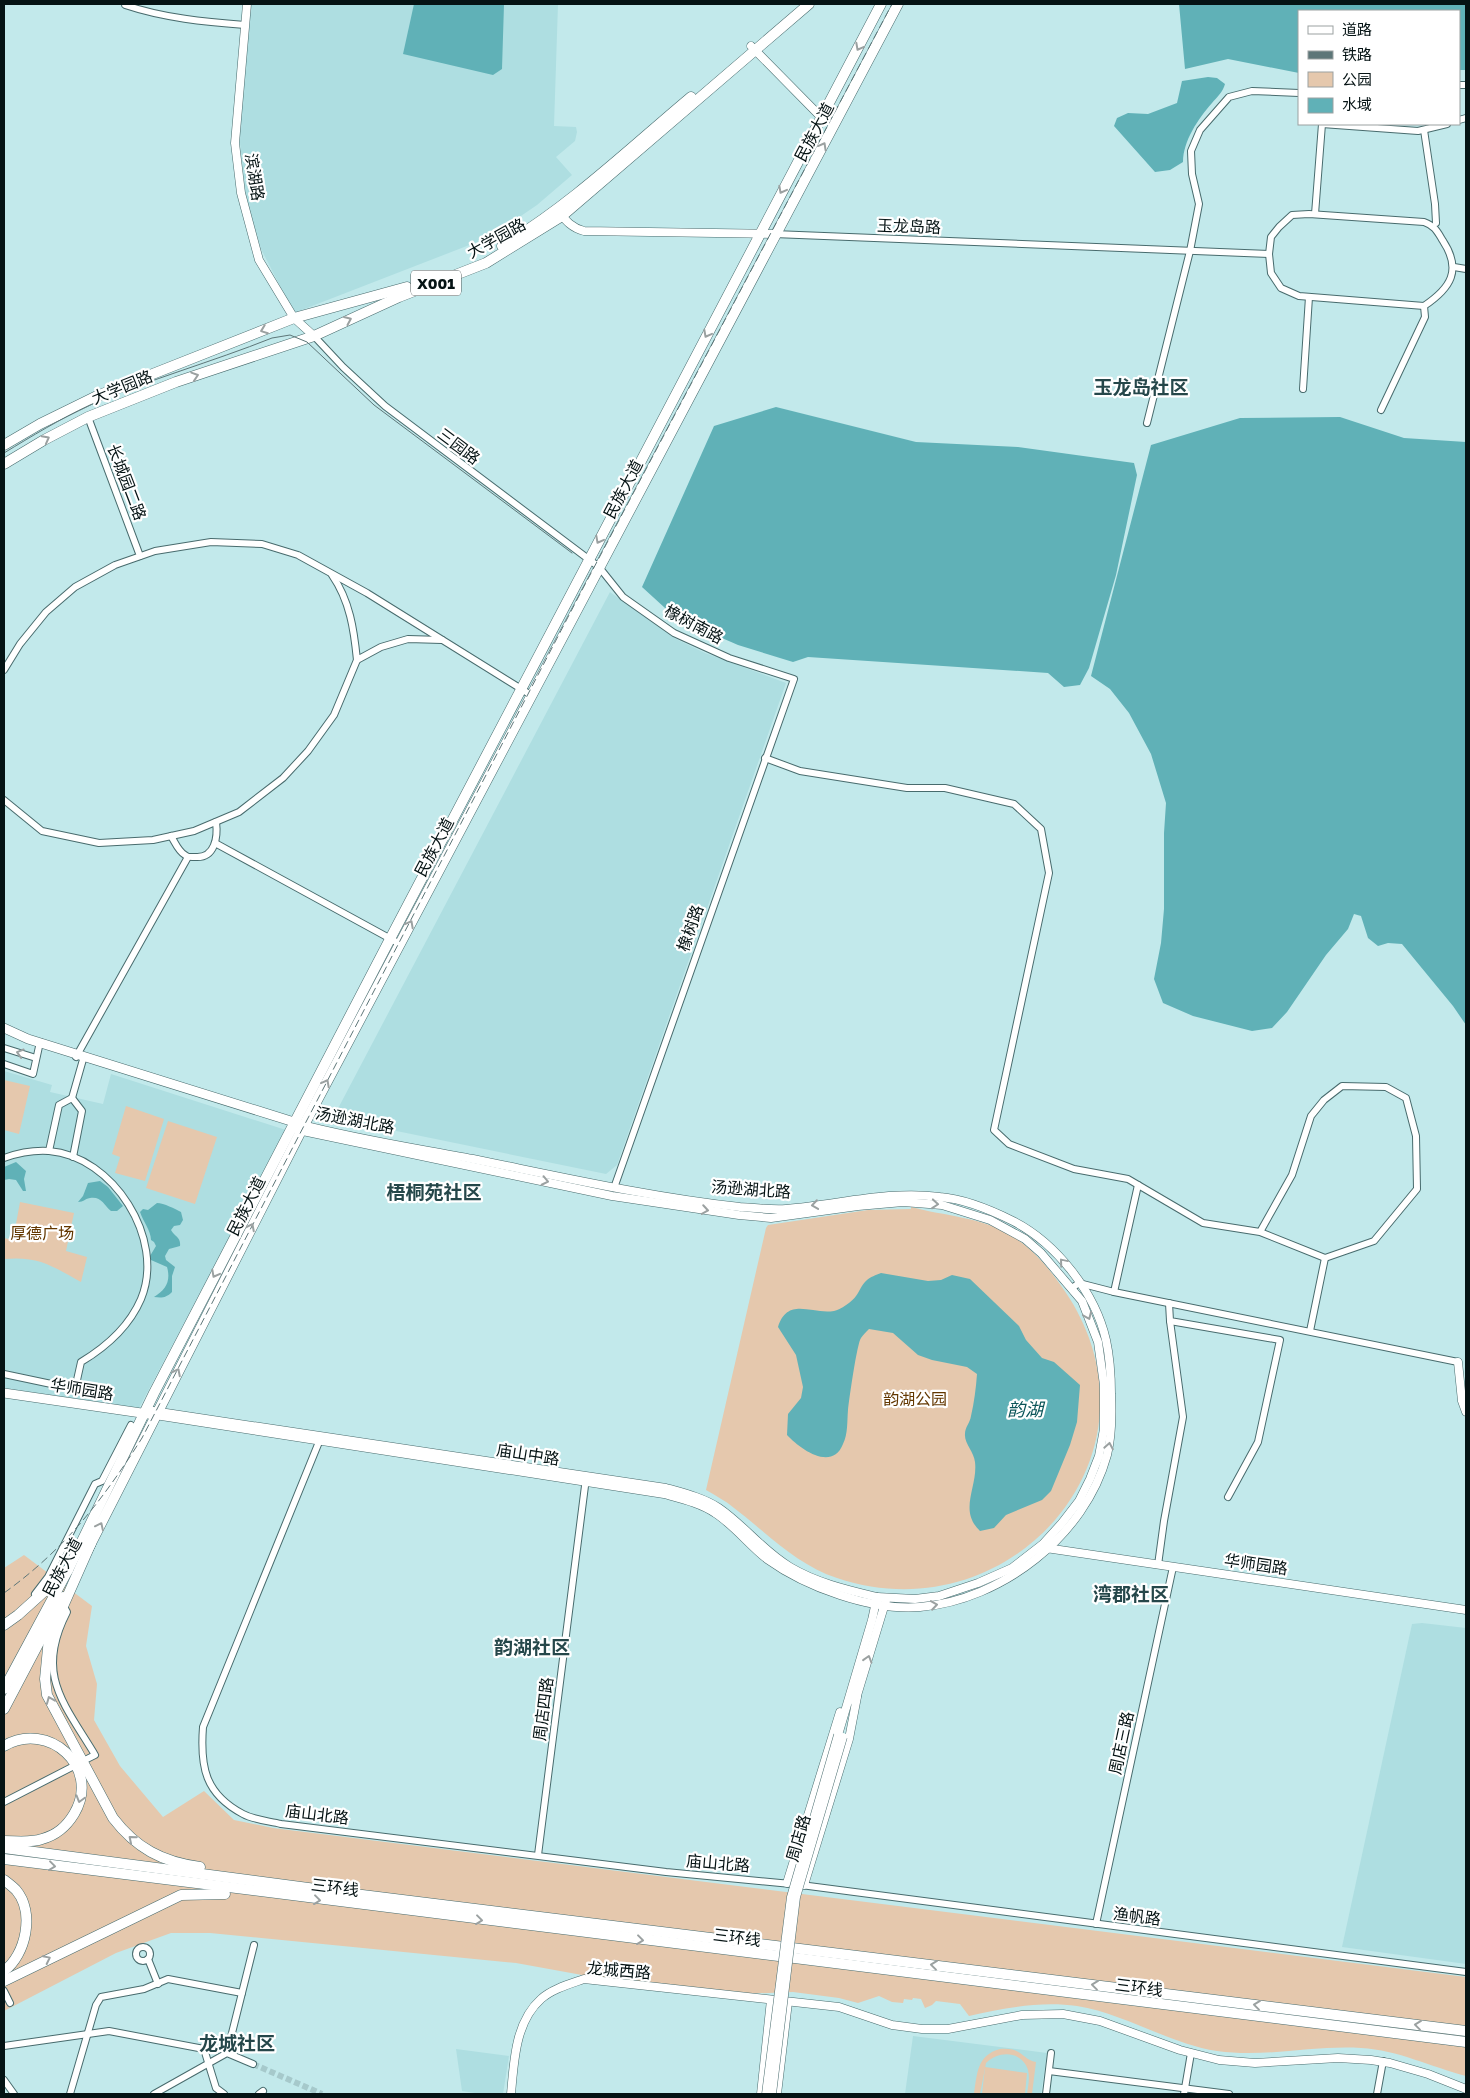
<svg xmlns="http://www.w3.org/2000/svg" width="1470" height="2098" font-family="'Golos Text','Noto Sans SC',sans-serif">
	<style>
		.built { fill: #aedee1 }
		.green { fill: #e5c8ad }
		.water { fill: #60b1b7 }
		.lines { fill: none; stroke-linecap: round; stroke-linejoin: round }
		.minor-tunnel { stroke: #a6c9cb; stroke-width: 6; stroke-dasharray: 6 3; stroke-linecap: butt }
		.minor-casing { stroke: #486b6d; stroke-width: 8 }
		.tertiary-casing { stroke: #486b6d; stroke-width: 9 }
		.secondary-casing { stroke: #486b6d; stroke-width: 10 }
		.primary-casing { stroke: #486b6d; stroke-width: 11 }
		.trunk-casing { stroke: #486b6d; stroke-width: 11 }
		.minor { stroke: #fff; stroke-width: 6 }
		.tertiary { stroke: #fff; stroke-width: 8 }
		.secondary { stroke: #fff; stroke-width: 9 }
		.primary { stroke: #fff; stroke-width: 10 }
		.trunk { stroke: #fff; stroke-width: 10 }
		.tram { stroke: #5d7678; stroke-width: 1 }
		.rail { stroke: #5d7678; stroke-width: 1; stroke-dasharray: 8 4; stroke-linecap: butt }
		.tertiary-bridge-casing { stroke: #486b6d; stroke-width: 9; stroke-linecap: butt }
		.tertiary-bridge { stroke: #fff; stroke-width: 8 }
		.oneway { stroke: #9ba1a1 }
		.labels { text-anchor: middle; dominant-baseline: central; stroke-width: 4.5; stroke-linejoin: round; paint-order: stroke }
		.shield { fill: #fff; stroke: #505a5a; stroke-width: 1 }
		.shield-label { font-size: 15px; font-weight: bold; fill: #051314 }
		.street-label { font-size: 16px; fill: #051314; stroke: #fff }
		.park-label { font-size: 16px; fill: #633700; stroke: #fff }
		.water-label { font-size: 18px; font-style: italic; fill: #0a5458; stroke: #fff }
		.quarter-label { font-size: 19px; font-weight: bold; fill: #25474a; stroke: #fff }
	</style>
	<rect width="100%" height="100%" fill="#c2e9eb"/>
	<g class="built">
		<polygon points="249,4 558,4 554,126 576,127 577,132 575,141 556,157 572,175 537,205 490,237 294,313 261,249 246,198 239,134"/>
		<polygon points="610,592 674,638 705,653 786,683 617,1165 606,1174 333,1118"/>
		<polygon points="4,1071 52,1085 50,1092 103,1104 111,1074 286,1130 139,1408 4,1388"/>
		<polygon points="1422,1623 1466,1628 1466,1964 1342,1947 1412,1624"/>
		<polygon points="913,2036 1047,2053 1041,2094 905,2094"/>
		<polygon points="456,2049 509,2056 503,2094 481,2094 462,2091"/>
	</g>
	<g class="green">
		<polygon points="4,1080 30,1086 19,1134 4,1130"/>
		<polygon points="126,1106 164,1119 145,1181 115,1173 120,1157 112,1154"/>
		<polygon points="168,1121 217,1137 195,1204 146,1188"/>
		<path d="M20,1202L74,1213L66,1251L87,1257L81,1282C52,1266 39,1256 4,1259V1238L13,1240Z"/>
		<path d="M911,1207C945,1216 980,1217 1011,1235C1036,1251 1054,1274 1070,1299C1169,1459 1008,1636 837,1578C797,1565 767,1533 734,1508C726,1501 716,1496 706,1490L766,1228L768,1225L868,1210L911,1209Z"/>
		<path d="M24,1555L92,1606L86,1646L97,1684L94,1720L120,1766L163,1817L204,1791L234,1820L273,1828L1466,1977V2076C1431,2067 1398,2050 1361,2048C1313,2045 1265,2058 1217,2051C1170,2044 1123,2013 1077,2006C1040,2001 1005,2008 969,2016L960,2004L936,2001L932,2005L925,2008L921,1999L913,1998L912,2000L904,1999L903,2003L892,2002L879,1996L858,2003L839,1998L793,1992L741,1994L582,1975L516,1963L210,1933H171L116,1953L4,2011V1568Z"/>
		<path d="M1000,2049C1023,2047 1022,2060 1036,2062L1032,2094H1027C1028,2087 1030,2078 1028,2070C1022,2051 999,2050 986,2063L980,2094H974C977,2074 977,2055 1000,2049Z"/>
		<polygon points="985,2067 1027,2073 1025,2094 982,2094"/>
	</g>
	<g class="water">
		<polygon points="414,4 504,4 502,69 493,75 403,54"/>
		<polygon points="1179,4 1466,4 1466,70 1459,70 1459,11 1299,11 1299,73 1228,59 1185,69"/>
		<path d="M1208,77L1217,78L1225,84C1223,92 1217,97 1212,103C1198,119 1183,141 1183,162L1170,170L1155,172L1114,126L1117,118L1128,113L1148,114L1177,103L1182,81Z"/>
		<polygon points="776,407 916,442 1018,447 1134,463 1137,475 1116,575 1089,668 1080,685 1064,687 1048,673 808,657 793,662 738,645 676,618 642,587 714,426"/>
		<polygon points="1340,417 1404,438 1466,442 1466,1025 1453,1006 1402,944 1388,943 1378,946 1368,938 1361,916 1354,914 1348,929 1326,955 1287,1012 1272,1028 1252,1031 1193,1016 1163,1003 1154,979 1161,943 1164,909 1164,833 1166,803 1151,754 1129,713 1110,689 1091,676 1151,445 1240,418"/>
		<polygon points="16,1162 26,1171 24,1179 26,1191 23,1191 16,1180 9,1179 4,1180 4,1167"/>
		<path d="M100,1181L108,1187L123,1206L117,1211H111C104,1205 101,1196 90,1198C84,1199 84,1202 78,1202L83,1196L88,1183Z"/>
		<path d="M157,1203C164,1203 175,1209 181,1212L183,1220L180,1225L174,1226L171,1230C175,1237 181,1237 180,1246L169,1249L165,1256L166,1260L175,1267L172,1276V1292C166,1298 162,1298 154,1297C166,1290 171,1281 167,1267L151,1260L150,1256L156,1246L154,1242L151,1240C151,1231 143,1221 140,1212L143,1209L148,1210Z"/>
		<path d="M881,1273L928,1281L941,1280L952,1275L970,1279L1019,1326L1026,1340L1042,1358L1054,1362L1080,1385L1077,1422L1070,1445L1051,1491L1042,1500L1006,1515L994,1528L980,1531C958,1510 978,1487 975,1462C974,1452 964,1443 965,1434C965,1427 970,1423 971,1416C974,1403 976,1388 977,1374L967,1367L932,1360L918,1355L893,1333L869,1329C866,1332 863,1335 861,1338C857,1343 849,1400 848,1410C847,1421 848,1434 843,1444C832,1472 800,1449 787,1435L788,1414L801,1398L803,1387L796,1355L778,1327C788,1296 812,1315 834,1311C840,1310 853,1301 856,1296C860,1291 861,1285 867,1280C870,1277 876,1275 881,1273Z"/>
	</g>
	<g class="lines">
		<polyline class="minor-tunnel" points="253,2064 322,2094"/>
		<g class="minor-casing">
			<g id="minor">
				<path d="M125,4V5C164,18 205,22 245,25"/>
				<polyline points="1459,85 1466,85"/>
				<polyline points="1459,120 1466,118"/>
				<polyline points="1322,124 1418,131 1447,124"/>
				<polyline points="1424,130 1435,204 1436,223"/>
				<path d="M1309,214L1424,222C1435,226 1437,231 1443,241C1462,270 1451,288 1424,306L1299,296L1281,288L1271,273L1269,254L1271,237L1279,227L1292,215Z"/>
				<polyline points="1315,214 1322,124"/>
				<polyline points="774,234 1269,254"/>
				<polyline points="1454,267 1466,269"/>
				<polyline points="314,336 343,367 385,406 599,567 623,597 674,633 729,658 794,679 614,1188"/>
				<polyline points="1303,389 1309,297"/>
				<polyline points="1381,410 1425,317 1424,306"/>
				<polyline points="88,417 140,556"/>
				<polyline points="1147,423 1190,251 1199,204 1192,174 1191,151 1200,130 1229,97 1252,91 1299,93"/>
				<path d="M332,575C350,601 354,630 357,660L381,647L408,639L442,640"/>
				<polyline points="4,670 20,644 46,612 75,587 115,565 155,551 211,542 262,544 298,555 367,593 531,695"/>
				<polyline points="765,758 800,771 907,788 945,788 1014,804 1041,829 1049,873 994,1130 1009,1144 1074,1169 1128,1179 1203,1223 1260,1232 1325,1258 1374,1241 1417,1189 1416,1136 1406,1098 1386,1087 1342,1086 1324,1100 1311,1116 1292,1175 1260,1232"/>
				<polyline points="4,800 42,831 99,843 153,840 194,831 239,812 283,778 308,751 334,715 357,660"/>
				<path d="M171,836C175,842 178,851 185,855C188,858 192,857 196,857C215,858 218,837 216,822"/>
				<polyline points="215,843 400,944"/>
				<polyline points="4,1048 36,1058"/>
				<polyline points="76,1057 188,857"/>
				<polyline points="4,1064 33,1074 40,1042"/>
				<polyline points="72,1098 84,1056"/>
				<polyline points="49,1151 59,1105 72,1098 82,1111 73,1157"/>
				<path d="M4,1158C18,1153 33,1150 49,1151C113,1156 166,1239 141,1299C129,1327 106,1347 81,1362L75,1389L4,1374"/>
				<polyline points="1072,1288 1079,1283 1114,1292 1458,1362"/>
				<polyline points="1114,1292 1138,1185"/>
				<polyline points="1169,1303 1170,1321 1280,1340 1258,1442 1228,1497"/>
				<polyline points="1310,1331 1325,1258"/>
				<path d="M321,1437L203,1727C200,1767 205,1794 243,1814C254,1820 269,1821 281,1824L666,1872L791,1884"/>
				<polyline points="1158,1565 1164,1521 1183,1417 1170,1321"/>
				<polyline points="35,1594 48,1577 95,1484 102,1481 131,1425"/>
				<path d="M63,1605L67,1612C35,1674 63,1702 95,1755L85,1760"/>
				<polyline points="4,1802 72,1767"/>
				<polyline points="538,1855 586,1478"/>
				<polyline points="801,1885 1466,1972"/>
				<polyline points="1096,1924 1173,1567"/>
				<circle cx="143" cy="1954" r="7"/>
				<polyline points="148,1959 158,1984"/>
				<polyline points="4,1991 10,2003"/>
				<polyline points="4,2046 109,2031 204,2049 216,2088 224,2094"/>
				<polyline points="227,2053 254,1945"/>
				<polyline points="1049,2071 1229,2094"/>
				<polyline points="4,2080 14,2094"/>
				<polyline points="70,2094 96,2005 101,1997 144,1989 168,1979 242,1993"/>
				<polyline points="154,2094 227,2053 253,2064"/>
				<polyline points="259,2094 263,2091"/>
				<polyline points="1046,2094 1051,2053"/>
				<polyline points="1184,2094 1191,2053"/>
				<polyline points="1377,2094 1383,2061"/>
			</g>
		</g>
		<g class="tertiary-casing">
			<g id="tertiary">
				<polyline points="247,4 235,143 241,193 259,260 294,318 314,336"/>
				<polyline points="751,46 821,117 835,124"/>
				<path d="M559,212C566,221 572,228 584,231L774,234"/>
				<polyline points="298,1130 612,1196 739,1215 771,1218 858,1206 903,1202 942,1205 990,1220 1025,1239 1041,1253 1082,1301 1098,1342 1104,1385 1104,1429 1099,1456 1090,1479 1079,1501 1062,1523 1043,1544 1012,1568 978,1583 939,1596 915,1599 877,1597 872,1620 838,1735"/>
				<polyline points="1458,1362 1462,1401 1466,1412"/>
				<path d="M153,1411L666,1488C684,1493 704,1498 719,1508C745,1526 763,1551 790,1567C817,1583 848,1590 877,1597"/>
				<path d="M155,1415L664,1494C682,1499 700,1503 715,1513C734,1525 749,1545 767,1559C806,1587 871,1611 920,1607C1002,1600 1085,1536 1107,1455C1112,1435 1112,1414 1111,1394C1111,1375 1110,1358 1106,1340C1095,1292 1056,1243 1013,1221C991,1210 965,1199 940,1197C888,1190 838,1205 786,1209C771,1210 755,1208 740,1207C650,1197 562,1177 473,1159C415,1148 356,1139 299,1124"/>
				<polyline points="1044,1545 1046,1548 1466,1610"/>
				<polyline points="855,1702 886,1600"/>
				<polyline points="787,1883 840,1712"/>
				<polyline points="804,1885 849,1739 857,1697"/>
				<path d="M511,2094C514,2062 515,2022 541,1999C552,1989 570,1984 584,1979L839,2007L892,2025L922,2029H948L1022,2015L1063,2014L1100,2021L1180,2050L1219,2060L1255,2063L1338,2058L1371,2060L1390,2063L1428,2074L1466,2089"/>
				<polyline points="761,2094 771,2000"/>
				<polyline points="777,2094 788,2002"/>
			</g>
		</g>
		<g class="secondary-casing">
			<g id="secondary">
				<polyline points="4,1028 28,1039 294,1122"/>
				<polyline points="4,1393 155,1415"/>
			</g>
		</g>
		<g class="primary-casing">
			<g id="primary">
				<path d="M502,246C571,205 630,148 691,97"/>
				<polyline points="4,445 40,424 97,396 294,318 407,287"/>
				<polyline points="4,464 44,440 88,417 176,382 314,336 399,297 486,263 562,216 809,4"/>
				<polyline points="87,1551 304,1125 898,4"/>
				<polyline points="4,1689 68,1570 154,1393 390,939 881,4"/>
				<polyline points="4,1709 63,1597"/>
			</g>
		</g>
		<g class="trunk-casing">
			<g id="trunk">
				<path d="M91,1543L49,1638L45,1679L47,1695L113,1818C136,1848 162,1862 200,1867"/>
				<polyline points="4,1625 18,1615 68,1570"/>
				<path d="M4,1746C48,1720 102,1767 74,1814C66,1827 57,1835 42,1839C31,1843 16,1841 4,1841"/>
				<polyline points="4,1848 346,1893 1466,2031"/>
				<polyline points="4,1859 1466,2042"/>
				<path d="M4,1880C8,1883 12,1886 16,1890C35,1912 26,1955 4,1971"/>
				<polyline points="4,1981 181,1895 225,1894"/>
			</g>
		</g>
		<use href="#minor" class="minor"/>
		<use href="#tertiary" class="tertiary"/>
		<use href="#secondary" class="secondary"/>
		<use href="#primary" class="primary"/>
		<use href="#trunk" class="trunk"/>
		<path class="tram" d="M4,453C32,436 60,419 90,405C150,379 212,362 272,338L290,335L307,342L374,405L572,553"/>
		<path class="rail" d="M4,1593C65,1549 102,1501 142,1438L581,592L892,4"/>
		<g class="tertiary-bridge-casing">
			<g id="tertiary-bridge">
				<polyline points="766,2094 791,1897 838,1735"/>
				<polyline points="772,2094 796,1897 843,1737"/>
			</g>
		</g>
		<use href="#tertiary-bridge" class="tertiary-bridge"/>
	</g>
	<defs><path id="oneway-chevron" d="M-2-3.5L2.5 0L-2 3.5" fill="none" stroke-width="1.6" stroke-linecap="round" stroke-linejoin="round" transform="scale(1.25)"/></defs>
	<g class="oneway">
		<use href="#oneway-chevron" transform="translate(859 47) rotate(118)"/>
		<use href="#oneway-chevron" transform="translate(823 146) rotate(-61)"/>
		<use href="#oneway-chevron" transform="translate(782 190) rotate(118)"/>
		<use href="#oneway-chevron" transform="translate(348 320) rotate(-24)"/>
		<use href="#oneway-chevron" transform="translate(264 330) rotate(159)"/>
		<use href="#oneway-chevron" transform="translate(707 334) rotate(118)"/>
		<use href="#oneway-chevron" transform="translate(195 376) rotate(-18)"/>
		<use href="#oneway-chevron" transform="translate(46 439) rotate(-28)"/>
		<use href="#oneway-chevron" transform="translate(599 540) rotate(118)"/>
		<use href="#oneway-chevron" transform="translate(410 924) rotate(-62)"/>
		<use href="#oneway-chevron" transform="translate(20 1053) rotate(-163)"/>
		<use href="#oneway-chevron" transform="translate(326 1083) rotate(-62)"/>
		<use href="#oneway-chevron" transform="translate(545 1181) rotate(12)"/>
		<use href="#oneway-chevron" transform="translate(935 1204) rotate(5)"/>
		<use href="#oneway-chevron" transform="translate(815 1205) rotate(172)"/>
		<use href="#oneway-chevron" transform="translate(705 1210) rotate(9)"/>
		<use href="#oneway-chevron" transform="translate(251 1227) rotate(-63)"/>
		<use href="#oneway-chevron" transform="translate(1063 1262) rotate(-130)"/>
		<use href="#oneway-chevron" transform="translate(215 1274) rotate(118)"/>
		<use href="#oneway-chevron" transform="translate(1088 1316) rotate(67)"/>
		<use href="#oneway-chevron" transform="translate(177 1372) rotate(-63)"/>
		<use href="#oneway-chevron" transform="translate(1109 1446) rotate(-80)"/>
		<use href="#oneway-chevron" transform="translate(100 1526) rotate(-64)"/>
		<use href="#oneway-chevron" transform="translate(934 1605) rotate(-8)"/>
		<use href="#oneway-chevron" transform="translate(868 1659) rotate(-73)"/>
		<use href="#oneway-chevron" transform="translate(50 1700) rotate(-112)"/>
		<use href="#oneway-chevron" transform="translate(80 1799) rotate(106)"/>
		<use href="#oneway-chevron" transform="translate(132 1839) rotate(-140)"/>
		<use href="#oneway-chevron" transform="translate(52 1866) rotate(7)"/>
		<use href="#oneway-chevron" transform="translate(317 1900) rotate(7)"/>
		<use href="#oneway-chevron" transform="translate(479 1920) rotate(7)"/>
		<use href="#oneway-chevron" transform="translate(640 1940) rotate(7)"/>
		<use href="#oneway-chevron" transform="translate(47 1959) rotate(-26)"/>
		<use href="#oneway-chevron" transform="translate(934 1965) rotate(-173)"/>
		<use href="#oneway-chevron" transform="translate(1095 1985) rotate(-173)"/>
		<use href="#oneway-chevron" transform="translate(1257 2005) rotate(-173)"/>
		<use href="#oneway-chevron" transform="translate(1418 2025) rotate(-173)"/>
	</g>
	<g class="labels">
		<rect class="shield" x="411" y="270.5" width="50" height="25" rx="4"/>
		<g class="shield-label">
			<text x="436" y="283">X001</text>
		</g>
		<g class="street-label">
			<text transform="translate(814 132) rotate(-62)">民族大道</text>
			<text transform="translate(255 177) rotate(81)">滨湖路</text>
			<text transform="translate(909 226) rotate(2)">玉龙岛路</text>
			<text transform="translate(496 238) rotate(-29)">大学园路</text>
			<text transform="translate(122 387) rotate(-22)">大学园路</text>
			<text transform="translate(459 446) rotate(37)">三园路</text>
			<text transform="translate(127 482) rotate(69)">长城园二路</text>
			<text transform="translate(623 489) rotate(-62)">民族大道</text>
			<text transform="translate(694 624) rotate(28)">橡树南路</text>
			<text transform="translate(434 847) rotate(-62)">民族大道</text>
			<text transform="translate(690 928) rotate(-71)">橡树路</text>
			<text transform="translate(355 1120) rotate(11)">汤逊湖北路</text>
			<text transform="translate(751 1189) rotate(4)">汤逊湖北路</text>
			<text transform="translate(246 1206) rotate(-63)">民族大道</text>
			<text transform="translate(82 1389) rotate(9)">华师园路</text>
			<text transform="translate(528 1454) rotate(9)">庙山中路</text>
			<text transform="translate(1256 1564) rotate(8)">华师园路</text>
			<text transform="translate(62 1567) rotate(-62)">民族大道</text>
			<text transform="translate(543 1709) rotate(-83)">周店四路</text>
			<text transform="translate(1121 1743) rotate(-78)">周店三路</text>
			<text transform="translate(317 1814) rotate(7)">庙山北路</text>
			<text transform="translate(798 1838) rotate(-74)">周店路</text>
			<text transform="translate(718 1863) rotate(5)">庙山北路</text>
			<text transform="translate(335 1887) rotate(7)">三环线</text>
			<text transform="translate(1137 1916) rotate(7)">渔帆路</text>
			<text transform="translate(737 1937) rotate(7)">三环线</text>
			<text transform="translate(619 1970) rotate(5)">龙城西路</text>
			<text transform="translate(1139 1987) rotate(7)">三环线</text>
		</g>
		<g class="park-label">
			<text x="42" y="1233">厚德广场</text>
			<text x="915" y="1399">韵湖公园</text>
		</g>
		<g class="water-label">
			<text x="1025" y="1409">韵湖</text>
		</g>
		<g class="quarter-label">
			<text x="1141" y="386">玉龙岛社区</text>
			<text x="434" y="1191">梧桐苑社区</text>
			<text x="1131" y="1593">湾郡社区</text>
			<text x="532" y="1646">韵湖社区</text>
			<text x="237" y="2042">龙城社区</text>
		</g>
	</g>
	<rect width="1470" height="2098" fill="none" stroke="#051314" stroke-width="10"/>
	<rect x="1298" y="10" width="162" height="115" fill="#ffffff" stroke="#9ba1a1"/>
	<rect x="1308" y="26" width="25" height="8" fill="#ffffff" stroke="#9ba1a1"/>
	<text x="1342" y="35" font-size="15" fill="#051314">道路</text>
	<rect x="1308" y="51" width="25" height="8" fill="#5d7678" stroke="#9ba1a1"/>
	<text x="1342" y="60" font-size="15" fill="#051314">铁路</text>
	<rect x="1308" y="72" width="25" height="15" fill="#e5c8ad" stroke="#9ba1a1"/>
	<text x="1342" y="85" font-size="15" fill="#051314">公园</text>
	<rect x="1308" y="98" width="25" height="15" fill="#60b1b7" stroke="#9ba1a1"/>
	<text x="1342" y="110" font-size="15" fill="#051314">水域</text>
</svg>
